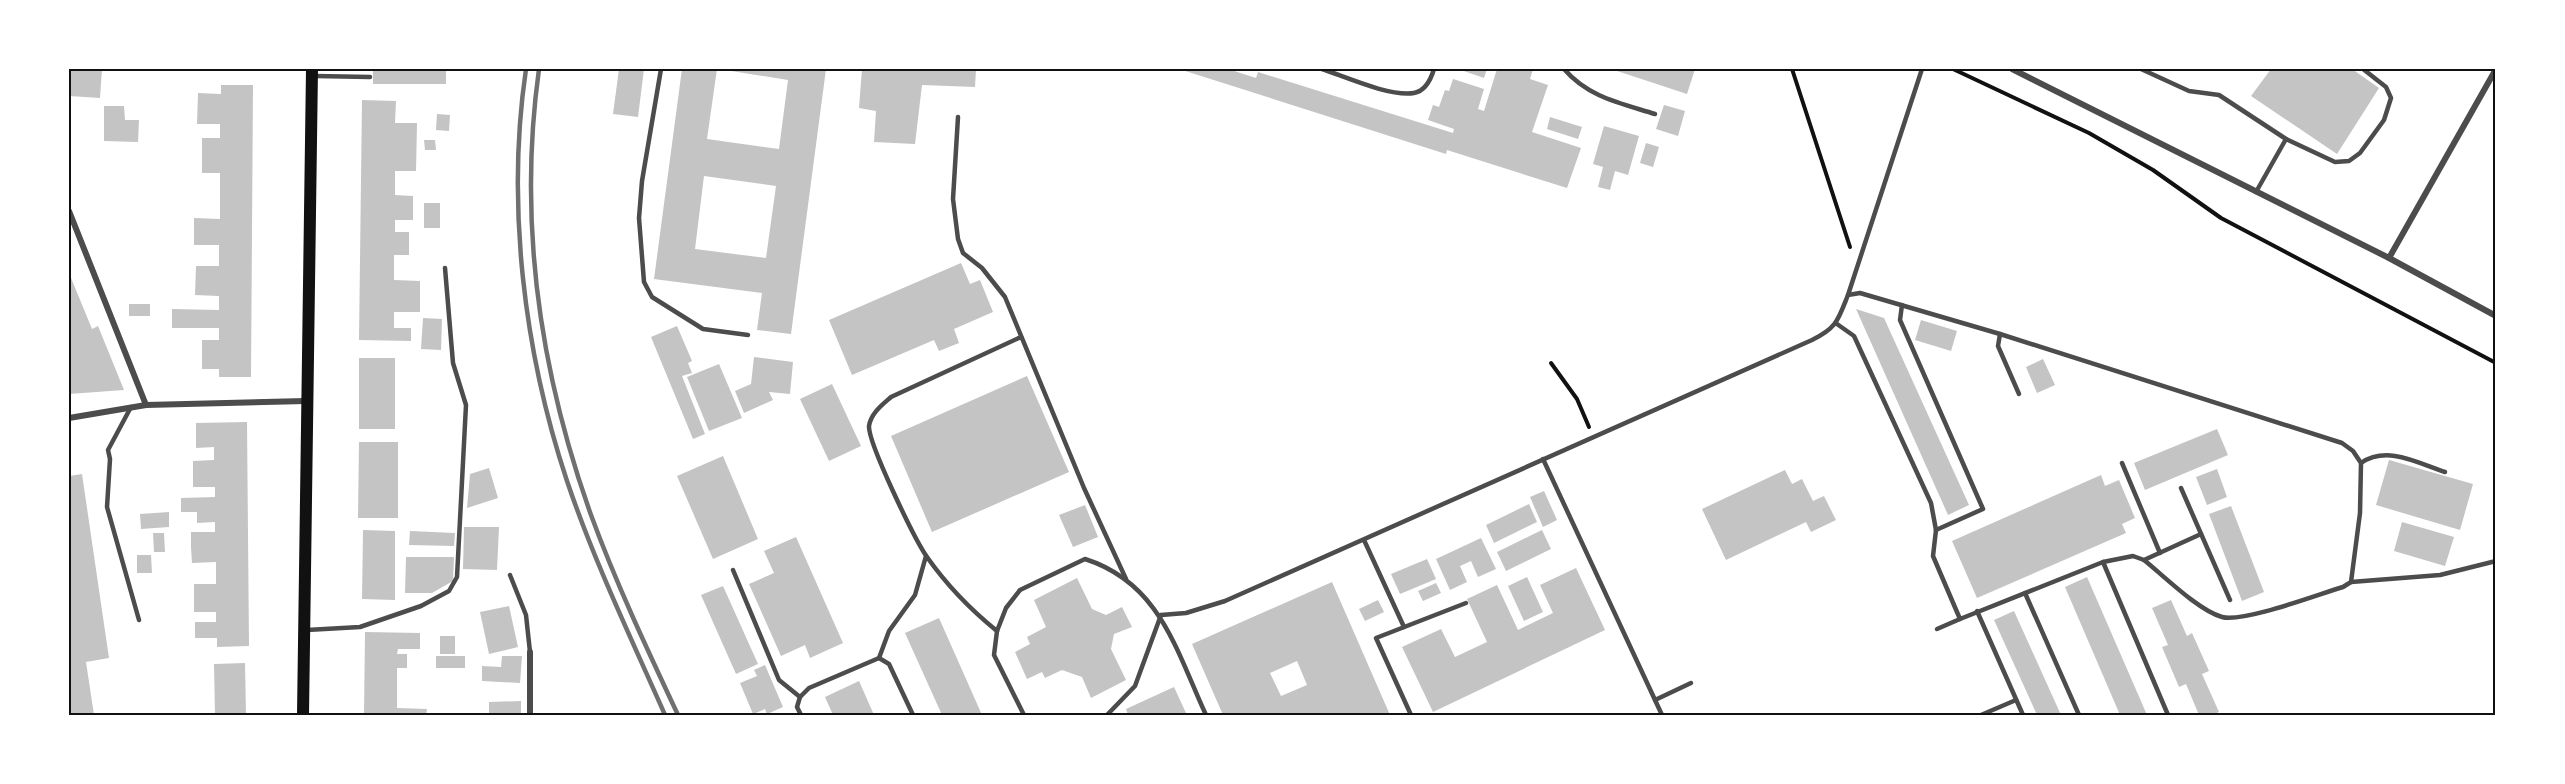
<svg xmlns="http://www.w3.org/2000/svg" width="2565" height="784" font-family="Raleway,sans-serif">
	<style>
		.building { fill: #c4c4c4; fill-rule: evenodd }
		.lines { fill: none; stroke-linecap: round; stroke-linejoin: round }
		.path { stroke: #111; stroke-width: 4 }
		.service { stroke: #4c4c4c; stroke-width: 4.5 }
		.minor { stroke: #4c4c4c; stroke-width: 6 }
		.secondary { stroke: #111; stroke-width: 12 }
		.rail { stroke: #707070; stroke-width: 4.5 }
		.neatline { fill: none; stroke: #111; stroke-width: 2 }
	</style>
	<rect width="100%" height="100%" fill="#fff"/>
	<g class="building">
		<polygon points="69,69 102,69 100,98 69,96"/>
		<rect x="373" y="69" width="73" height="15"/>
		<polygon points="619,69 644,69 638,117 613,114"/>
		<path d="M682,69H717L707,139L779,149L788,80L719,69H826L791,334L757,330L762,293L654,279ZM704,176L776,186L766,258L695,249Z"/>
		<polygon points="862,69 976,69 975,87 922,85 915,144 874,142 876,111 859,108"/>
		<polygon points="1179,69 1228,69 1256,78 1258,72 1453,133 1454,129 1428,120 1433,105 1439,107 1445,90 1449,91 1453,79 1484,89 1478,109 1484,111 1497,69 1533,69 1530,79 1548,85 1532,132 1581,148 1567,188 1447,150 1446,154"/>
		<polygon points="1458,69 1487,69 1484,78"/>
		<polygon points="1611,69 1695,69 1687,94"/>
		<polygon points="2271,69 2352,69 2379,88 2337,154 2251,96"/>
		<polygon points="221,85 253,85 251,377 219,377 219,369 202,369 202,340 219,340 219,328 172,328 172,309 219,310 219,296 195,295 196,266 219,266 219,245 194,245 194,218 220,219 220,173 202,173 202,138 220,138 220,124 197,124 198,93 221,94"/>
		<polygon points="362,100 396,101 395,123 417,123 416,171 395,171 395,195 413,196 413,220 395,220 395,232 409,232 409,255 394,255 394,280 420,281 420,312 394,312 394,328 411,328 411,341 359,340"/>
		<polygon points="1664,105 1685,111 1678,136 1656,129"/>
		<polygon points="104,106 124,106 125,120 139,120 138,142 104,141"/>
		<polygon points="437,114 450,115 449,131 436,130"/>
		<polygon points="1550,117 1582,127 1578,139 1547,129"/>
		<polygon points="1604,126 1639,136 1628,175 1615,171 1610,190 1598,187 1603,167 1593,164"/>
		<polygon points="424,140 435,140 436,150 425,150"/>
		<polygon points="1646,143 1659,147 1653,167 1640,163"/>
		<rect x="424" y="203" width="16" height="25"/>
		<polygon points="961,263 970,284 980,280 993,312 954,329 959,343 939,351 934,340 852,375 829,320"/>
		<polygon points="69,273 92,329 98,326 124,390 69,394"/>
		<rect x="129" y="304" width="21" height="12"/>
		<polygon points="1856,309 1884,318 1969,505 1948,515"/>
		<polygon points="423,318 442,319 441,350 421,349"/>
		<polygon points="1921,320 1957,331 1951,351 1915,340"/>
		<polygon points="677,326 692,361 688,363 692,373 682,376 705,434 693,439 651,337"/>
		<polygon points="754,357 793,362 790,394 769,392 773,400 744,413 735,391 751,384"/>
		<rect x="359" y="358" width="36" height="71"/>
		<polygon points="2043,359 2055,385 2037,393 2026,367"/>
		<polygon points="719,364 742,418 709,431 687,377"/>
		<polygon points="1027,376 1069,472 932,532 891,436"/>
		<polygon points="832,384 861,446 829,461 800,399"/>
		<polygon points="247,422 249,646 217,647 217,638 195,638 195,622 216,622 216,612 194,612 194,584 216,584 216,562 192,563 191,547 191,532 215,532 215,522 197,523 197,512 181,512 181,498 215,497 215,487 193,487 193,461 214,460 214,447 196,448 196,423"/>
		<polygon points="2217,429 2228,455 2145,490 2134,463"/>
		<polygon points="359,442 398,442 398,518 358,518"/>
		<polygon points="723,456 758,539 713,559 677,476"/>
		<polygon points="2389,460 2473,484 2460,530 2376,505"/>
		<polygon points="489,468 498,498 467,508 470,474"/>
		<polygon points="2217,469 2227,497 2207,505 2196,477"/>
		<polygon points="1785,470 1792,484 1802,479 1813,501 1824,496 1836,520 1811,532 1806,522 1726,560 1702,509"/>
		<polygon points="82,474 109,658 86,662 94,715 69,715 69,476"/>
		<polygon points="2101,475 2105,486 2119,480 2135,518 2122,524 2126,533 1977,598 1952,541"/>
		<polygon points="1544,491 1557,520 1543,527 1530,497"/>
		<polygon points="1529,504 1537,522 1494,543 1486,525"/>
		<polygon points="1085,505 1098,537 1073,547 1059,515"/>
		<polygon points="2231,506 2264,592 2242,601 2209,514"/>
		<polygon points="169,512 169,527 141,529 140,514"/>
		<polygon points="2402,522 2454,537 2445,566 2394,551"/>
		<polygon points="464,527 499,527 497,570 463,569"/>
		<polygon points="363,530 395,531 395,600 362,599"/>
		<polygon points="1542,530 1551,549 1506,571 1497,552"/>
		<polygon points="410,531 455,533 454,546 409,545"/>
		<polygon points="153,533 164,533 165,552 154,552"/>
		<polygon points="796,537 843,643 810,658 805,645 781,656 749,584 774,573 764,551"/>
		<polygon points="1481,538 1496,569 1478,577 1471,561 1460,566 1467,582 1450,590 1436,559"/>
		<polygon points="137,555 151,555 152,573 137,573"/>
		<polygon points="406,557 454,557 453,581 432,593 405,593"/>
		<polygon points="1427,559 1436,579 1400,594 1391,574"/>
		<polygon points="1576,568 1605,630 1433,712 1402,647 1441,629 1455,657 1487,642 1467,599 1497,585 1518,630 1553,613 1540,585"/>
		<polygon points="1527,577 1543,612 1524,621 1508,586"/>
		<polygon points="2087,577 2147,715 2120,715 2065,587"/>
		<polygon points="1077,578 1092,609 1106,615 1122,607 1132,627 1114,634 1111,649 1126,680 1091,698 1082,677 1062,670 1045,678 1042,672 1027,679 1015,652 1030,644 1027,637 1046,627 1034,600"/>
		<path d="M1332,582L1390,715H1223L1192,644ZM1297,661L1307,685L1281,696L1270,673Z"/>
		<polygon points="1436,583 1441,593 1423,601 1418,591"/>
		<polygon points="723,586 758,664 736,674 701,595"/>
		<polygon points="1378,600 1384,612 1365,621 1359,609"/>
		<polygon points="2171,600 2187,636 2192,633 2209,671 2202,674 2219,712 2212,715 2199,715 2186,684 2179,687 2162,647 2168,645 2152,608"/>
		<polygon points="509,606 518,647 489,654 480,612"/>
		<polygon points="2014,611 2061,715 2037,715 1994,620"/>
		<polygon points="939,618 982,715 942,715 905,633"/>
		<polygon points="365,632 420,633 420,649 398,649 397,654 407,654 407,668 397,668 397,708 427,709 426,715 364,715"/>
		<rect x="440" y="636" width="15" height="18"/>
		<rect x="436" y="656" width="29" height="12"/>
		<polygon points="502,656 522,656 520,683 482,681 482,666 501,667"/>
		<polygon points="245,663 246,715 215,715 214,664"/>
		<polygon points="765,665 783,707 767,714 765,709 753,714 740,683 757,676 754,670"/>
		<polygon points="859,681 874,715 833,715 825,697"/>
		<polygon points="1174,687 1186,713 1180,715 1128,715 1126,709"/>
		<polygon points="521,701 521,715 489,715 489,702"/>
	</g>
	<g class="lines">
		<g class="path">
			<polyline points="1792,69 1850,247"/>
			<polyline points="1953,69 2089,133 2153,170 2221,218 2496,363"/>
			<polyline points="1551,363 1577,399 1589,427"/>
		</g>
		<g class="service">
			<polyline points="661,69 642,181 639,218 644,282 652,297 703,329 748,335"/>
			<path d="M1322,69C1346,77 1390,97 1414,93C1425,91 1431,79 1434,69"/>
			<path d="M1564,69C1588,97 1620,103 1655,114"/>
			<polyline points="2141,69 2189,91 2219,95 2286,139 2335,162 2349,161 2360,153 2384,120 2391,98 2386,87 2363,69"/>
			<polyline points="315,76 370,77"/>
			<polyline points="958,117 953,199 958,239 963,253 982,268 1005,297 1084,488 1126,579"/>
			<polyline points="2256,192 2286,139"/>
			<polyline points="1848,295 1922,69"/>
			<polyline points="1902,305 1900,320 1983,509 1936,530"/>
			<polyline points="2000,334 1998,346 2019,394"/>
			<polyline points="131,407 108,450 110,459 107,507 139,620"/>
			<polyline points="1543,459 1662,715"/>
			<polyline points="2122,463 2160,553"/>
			<path d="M2361,463C2387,445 2418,463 2445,472"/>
			<polyline points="2181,488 2230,600"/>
			<polyline points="1364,540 1404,627"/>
			<polyline points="2144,560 2201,534"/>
			<polyline points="2103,562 2168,715"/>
			<polyline points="733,570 779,680 800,697"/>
			<polyline points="510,575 526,615 530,652"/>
			<polyline points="2351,582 2440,575 2496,561"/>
			<polyline points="2025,593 2079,715"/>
			<polyline points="1977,611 2023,715"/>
			<path d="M1161,615L1186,613L1225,601L1812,340C1837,328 1838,320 1848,295L1860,293L2000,334L2342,443L2353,451L2361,463L2360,513L2351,582L2343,587C2319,594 2243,623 2222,617C2198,610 2164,576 2144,560L2133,556L2103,562L1960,619L1933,556L1936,530L1931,503L1854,336L1837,324"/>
			<polyline points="1937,629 1960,619"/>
			<polyline points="307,630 360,627 421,606 449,591 457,577 466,405 453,363 445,268"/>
			<path d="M997,631C971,610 946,584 927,557C915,540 868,443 869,426C871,413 882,405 891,397L1021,337"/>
			<polyline points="879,658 889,631 915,595 926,556"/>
			<polyline points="1655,700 1691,683"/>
			<polyline points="801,715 797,707 800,697 809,688 879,658 889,664 913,715"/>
			<path d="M1024,715L994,655L997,631L1006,608L1020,590L1085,559C1160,583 1176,650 1206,715"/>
			<polyline points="1107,715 1135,686 1161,615"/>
			<polyline points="1411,715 1376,638 1466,603"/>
			<polyline points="1981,715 2016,700"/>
		</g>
		<g class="minor">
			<polyline points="2012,69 2389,258 2496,316"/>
			<polyline points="69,211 146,405"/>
			<polyline points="2389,258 2496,69"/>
			<polyline points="69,418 146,405 306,401"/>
			<polyline points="530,715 530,652"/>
		</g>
		<polyline class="secondary" points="303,715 312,69"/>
		<g class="rail">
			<path d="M526,69C506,204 524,352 567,481C594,561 631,638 665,715"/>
			<path d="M539,69C518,220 540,372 591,515C616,583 647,649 678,715"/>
		</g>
	</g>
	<rect width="2565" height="784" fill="none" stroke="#ffffff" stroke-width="141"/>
	<rect x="70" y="70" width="2424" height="644" class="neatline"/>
</svg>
